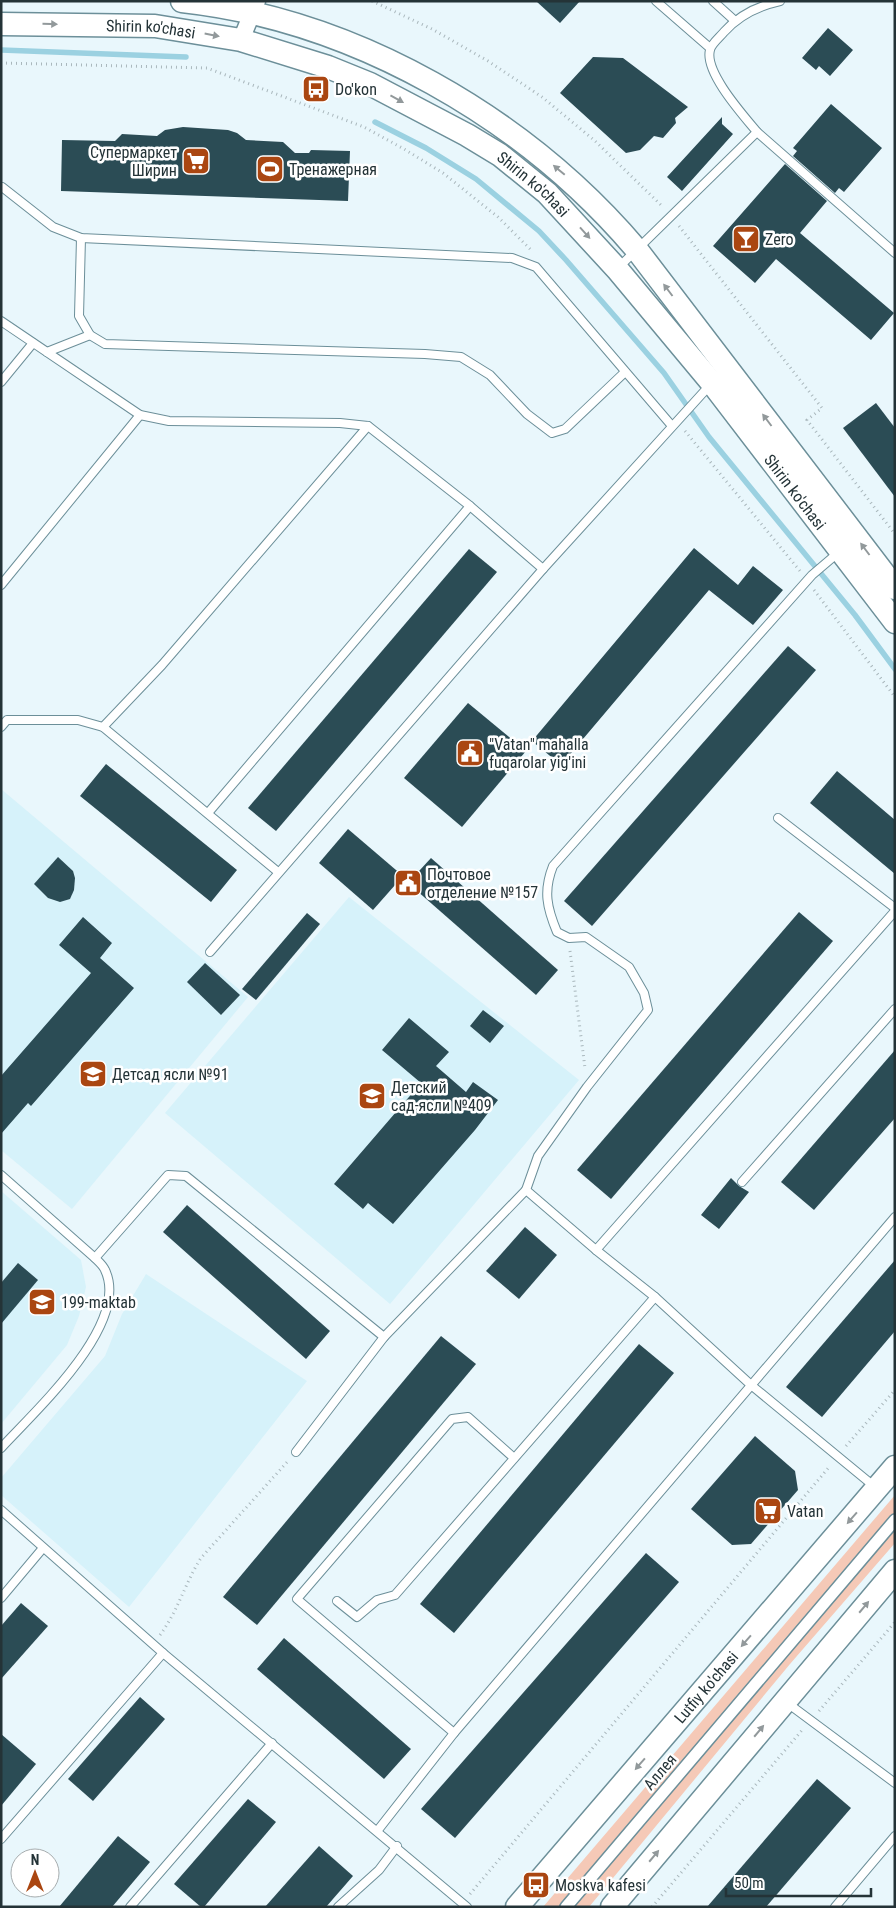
<svg xmlns="http://www.w3.org/2000/svg" width="896" height="1908" font-family="'Roboto Condensed',sans-serif">
	<style>
		.built { fill: #d6f2fa }
		.green { fill: #f5c9b7 }
		.lines { fill: none; stroke-linecap: round; stroke-linejoin: round }
		.stream { stroke: #9bd1e1; stroke-width: 5.5 }
		.building { fill: #2b4c55 }
		.service-casing { stroke: #6c8f99; stroke-width: 10 }
		.pedestrian-casing { stroke: #6c8f99; stroke-width: 14 }
		.minor-casing { stroke: #6c8f99; stroke-width: 19 }
		.secondary-casing { stroke: #6c8f99; stroke-width: 25 }
		.path { stroke: #a9b7bc; stroke-width: 3; stroke-dasharray: 1 4; stroke-linecap: butt }
		.service { stroke: #fff; stroke-width: 8 }
		.pedestrian { stroke: #fff; stroke-width: 11 }
		.minor { stroke: #fff; stroke-width: 16 }
		.secondary { stroke: #fff; stroke-width: 22 }
		.oneway { fill: #92999b }
		.labels { text-anchor: middle; dominant-baseline: central; stroke-width: 5; stroke-linejoin: round; paint-order: stroke }
		.street-label { font-size: 16px; fill: #243337; stroke: #fff }
		.poi-label { font-size: 16px; fill: #243337; stroke: #fff; text-anchor: start }
	</style>
	<rect width="100%" height="100%" fill="#e9f7fc"/>
	<g class="built">
		<polygon points="1,789 248,997 72,1209 1,1150"/>
		<polygon points="349,897 579,1080 390,1304 165,1113"/>
		<polygon points="1,1191 81,1260 86,1287 79,1316 67,1345 1,1424"/>
		<polygon points="146,1274 307,1381 129,1607 1,1495 1,1478 105,1356 122,1314"/>
	</g>
	<polygon class="green" points="895,1495 895,1543 790,1664 589,1907 543,1907"/>
	<g class="lines">
		<g class="stream">
			<polyline points="1,50 186,57"/>
			<polyline points="375,122 426,148 476,179 539,231 566,260 664,373 709,437 855,615 895,669"/>
		</g>
	</g>
	<g class="building">
		<polygon points="536,1 580,1 560,23"/>
		<polygon points="828,28 853,50 830,76 819,66 816,70 802,58"/>
		<polygon points="593,57 623,58 688,107 675,118 676,123 663,138 654,136 640,150 626,153 560,93"/>
		<polygon points="831,104 882,148 844,192 839,188 835,193 793,156 797,151 793,148"/>
		<polygon points="722,117 722,124 733,134 682,191 667,177"/>
		<polygon points="183,127 228,130 237,133 246,140 283,142 295,153 309,153 311,150 350,151 348,201 61,191 62,140 115,141 122,134 157,136 165,130"/>
		<polygon points="785,164 827,201 800,233 894,313 871,340 776,259 755,283 713,246"/>
		<polygon points="876,403 895,428 895,497 843,428"/>
		<polygon points="694,548 738,585 753,566 783,590 753,625 709,590 561,765 532,741"/>
		<polygon points="469,549 497,572 276,831 248,808"/>
		<polygon points="788,646 816,670 592,926 564,901"/>
		<polygon points="468,703 526,751 462,827 404,778"/>
		<polygon points="106,764 237,870 211,902 80,796"/>
		<polygon points="837,771 895,820 895,874 810,803"/>
		<polygon points="348,829 403,876 373,910 319,863"/>
		<polygon points="58,857 73,871 75,878 74,890 70,899 60,902 48,898 34,884"/>
		<polygon points="431,858 558,970 536,995 408,883"/>
		<polygon points="799,912 833,941 611,1199 577,1170"/>
		<polygon points="307,913 320,924 256,1000 242,989"/>
		<polygon points="83,917 112,943 100,958 134,988 31,1106 28,1103 1,1134 1,1076 91,973 59,945"/>
		<polygon points="205,963 240,995 221,1015 187,982"/>
		<polygon points="483,1010 504,1026 490,1043 470,1026"/>
		<polygon points="409,1018 449,1052 436,1066 466,1092 473,1082 498,1100 475,1130 393,1224 368,1203 363,1209 334,1184 421,1083 382,1050"/>
		<polygon points="895,1050 895,1118 814,1210 781,1182"/>
		<polygon points="731,1178 739,1186 749,1192 719,1229 701,1215"/>
		<polygon points="187,1205 330,1331 306,1359 163,1232"/>
		<polygon points="525,1227 557,1255 519,1299 486,1271"/>
		<polygon points="895,1260 895,1331 822,1417 786,1387"/>
		<polygon points="18,1263 38,1280 1,1324 1,1283"/>
		<polygon points="441,1336 476,1364 257,1625 223,1597"/>
		<polygon points="639,1344 674,1373 454,1633 420,1604"/>
		<polygon points="755,1436 795,1471 798,1490 751,1544 732,1545 691,1509"/>
		<polygon points="646,1553 679,1582 455,1838 421,1809"/>
		<polygon points="21,1603 48,1626 1,1679 1,1626"/>
		<polygon points="284,1638 411,1749 384,1779 257,1669"/>
		<polygon points="140,1697 165,1719 93,1801 68,1779"/>
		<polygon points="1,1734 36,1764 1,1806"/>
		<polygon points="817,1779 851,1808 766,1907 707,1907"/>
		<polygon points="248,1799 276,1822 204,1907 201,1907 174,1884"/>
		<polygon points="118,1836 150,1862 112,1907 59,1907"/>
		<polygon points="319,1846 353,1876 326,1907 265,1907"/>
	</g>
	<g class="lines">
		<g class="service-casing">
			<g id="service">
				<polyline points="656,1 710,48"/>
				<polyline points="713,1 734,20"/>
				<polyline points="757,132 895,253"/>
				<polyline points="2,187 53,227 81,238 512,258 536,267 672,426"/>
				<polyline points="81,238 79,316 90,335 105,344 425,354 461,357 490,375 527,414 552,433 565,429 625,372"/>
				<path d="M618,268L757,132C743,115 704,72 710,50C711,44 720,37 724,32C739,15 758,6 780,1"/>
				<polyline points="1,321 140,415 169,421 340,423 368,426 470,506 543,569"/>
				<polyline points="47,352 90,335"/>
				<polyline points="1,382 33,343"/>
				<polyline points="1,585 140,415"/>
				<polyline points="1,727 7,720 78,720 103,727 278,872"/>
				<polyline points="103,727 162,665 368,426"/>
				<polyline points="208,813 470,506"/>
				<polyline points="778,818 895,908"/>
				<polyline points="210,952 543,569 710,385"/>
				<path d="M1,1175L95,1258C98,1261 103,1265 105,1270C131,1324 34,1412 1,1448"/>
				<polyline points="742,1182 895,1009"/>
				<path d="M526,1190L538,1156L587,1087L648,1010L644,993L629,967L586,937L569,938L557,932C547,908 543,891 553,866L812,575L839,552"/>
				<polyline points="596,1250 895,911"/>
				<polyline points="95,1258 168,1175 186,1176 384,1337"/>
				<polyline points="296,1452 384,1337 526,1190 596,1250 655,1297 751,1385 875,1487"/>
				<polyline points="1,1510 163,1653 467,1907"/>
				<polyline points="1,1598 43,1548"/>
				<polyline points="337,1601 357,1617 377,1600 395,1595 655,1297"/>
				<polyline points="786,1702 895,1783"/>
				<polyline points="454,1733 297,1599 452,1419 468,1417 514,1458"/>
				<polyline points="378,1830 454,1733 895,1217"/>
				<polyline points="1,1839 163,1653"/>
				<polyline points="130,1907 272,1743"/>
				<polyline points="338,1907 379,1870 397,1846"/>
				<polyline points="835,1907 895,1836"/>
			</g>
		</g>
		<g class="pedestrian-casing">
			<polyline id="pedestrian" points="566,1907 895,1520"/>
		</g>
		<g class="minor-casing">
			<polyline id="minor" points="241,40 257,1"/>
		</g>
		<g class="secondary-casing">
			<g id="secondary">
				<path d="M182,1C355,20 525,118 637,250L895,588"/>
				<path id="s1" d="M1,24L155,26L241,40L328,67L370,84L467,135L500,155L547,193L617,269L712,383L895,622"/>
				<path id="s2" d="M517,1907L895,1467"/>
				<polyline points="612,1907 895,1571"/>
			</g>
		</g>
		<g class="path">
			<polyline points="372,1 432,29 488,61 542,97 594,140 662,206"/>
			<polyline points="1,63 207,68 364,127 404,149 443,173 498,217 532,251"/>
			<polyline points="679,226 822,408 807,420 895,534"/>
			<polyline points="685,431 800,571"/>
			<polyline points="814,590 895,697"/>
			<polyline points="570,951 585,1068"/>
			<polyline points="846,1446 895,1390"/>
			<path d="M160,1635C178,1611 185,1583 201,1558L288,1461"/>
			<polyline points="819,1711 895,1622"/>
			<polyline points="470,1894 830,1466"/>
			<polyline points="652,1907 803,1729"/>
		</g>
		<use href="#service" class="service"/>
		<use href="#pedestrian" class="pedestrian"/>
		<use href="#minor" class="minor"/>
		<use href="#secondary" class="secondary"/>
	</g>
	<defs><path id="oneway-solid" d="M-6-.8H1V-3.2L6.5 0L1 3.2V.8H-6Z" transform="scale(1.25)"/></defs>
	<g class="oneway">
		<use href="#oneway-solid" transform="translate(50 24) rotate(1)"/>
		<use href="#oneway-solid" transform="translate(212 35) rotate(11)"/>
		<use href="#oneway-solid" transform="translate(397 99) rotate(29)"/>
		<use href="#oneway-solid" transform="translate(559 170) rotate(-140)"/>
		<use href="#oneway-solid" transform="translate(585 233) rotate(48)"/>
		<use href="#oneway-solid" transform="translate(668 290) rotate(-127)"/>
		<use href="#oneway-solid" transform="translate(767 420) rotate(-127)"/>
		<use href="#oneway-solid" transform="translate(865 549) rotate(-127)"/>
		<use href="#oneway-solid" transform="translate(852 1518) rotate(131)"/>
		<use href="#oneway-solid" transform="translate(864 1607) rotate(-50)"/>
		<use href="#oneway-solid" transform="translate(746 1641) rotate(131)"/>
		<use href="#oneway-solid" transform="translate(759 1731) rotate(-50)"/>
		<use href="#oneway-solid" transform="translate(640 1764) rotate(131)"/>
		<use href="#oneway-solid" transform="translate(654 1856) rotate(-50)"/>
	</g>
	<defs>
		<g id="bus-square" transform="scale(1.4375)"><rect x="-9" y="-9" width="18" height="18" rx="4" fill="#aa4611" stroke="#fff"/><path d="M-5-6H5V4H4V6H2V4H-2V6H-4V4H-5ZM-3.5-4V0h7V-4ZM-3.5 1.2v1.5H-2V1.2ZM2 1.2v1.5H3.5V1.2Z" fill="#fff"/></g>
		<g id="supermarket-square" transform="scale(1.4375)"><rect x="-9" y="-9" width="18" height="18" rx="4" fill="#aa4611" stroke="#fff"/><path d="M-6-5.5h2.5l.6 2H6L4.5 2H-2.5L-4.4-4H-6ZM-1.5 3.2a1.3 1.3 0 1 0 .1 0ZM3 3.2a1.3 1.3 0 1 0 .1 0Z" fill="#fff"/></g>
		<g id="stadium-square" transform="scale(1.4375)"><rect x="-9" y="-9" width="18" height="18" rx="4" fill="#aa4611" stroke="#fff"/><path d="M0-5a6.5 5 0 1 0 0 10a6.5 5 0 1 0 0-10ZM-3.5-1.8h7v3.6h-7Z" fill="#fff"/></g>
		<g id="bar-square" transform="scale(1.4375)"><rect x="-9" y="-9" width="18" height="18" rx="4" fill="#aa4611" stroke="#fff"/><path d="M-6-5H6L.8 .8V4.5H3.5V6h-7V4.5H-.8V.8Z" fill="#fff"/></g>
		<g id="civic-square" transform="scale(1.4375)"><rect x="-9" y="-9" width="18" height="18" rx="4" fill="#aa4611" stroke="#fff"/><path d="M-.6-6.5H3V-4.5H.6V-3L4-1V1h2V6H-6V1h2V-1L-.6-3ZM-1.2 2.5V6h2.4V2.5Z" fill="#fff"/></g>
		<g id="school-square" transform="scale(1.4375)"><rect x="-9" y="-9" width="18" height="18" rx="4" fill="#aa4611" stroke="#fff"/><path d="M0-5L7-2L0 1L-7-2ZM-4 1L0 2.5L4 1V4Q0 6-4 4Z" fill="#fff"/></g>
	</defs>
	<g fill-rule="evenodd">
		<use href="#bus-square" x="316" y="89"/>
		<use href="#supermarket-square" x="196" y="161"/>
		<use href="#stadium-square" x="270" y="169"/>
		<use href="#bar-square" x="746" y="239"/>
		<use href="#civic-square" x="470" y="753"/>
		<use href="#civic-square" x="408" y="883"/>
		<use href="#school-square" x="93" y="1074"/>
		<use href="#school-square" x="372" y="1096"/>
		<use href="#school-square" x="42" y="1302"/>
		<use href="#supermarket-square" x="768" y="1511"/>
		<use href="#bus-square" x="536" y="1885"/>
	</g>
	<g class="labels">
		<g class="street-label">
			<text stroke="none"><textPath href="#s1" startOffset="150">Shirin ko'chasi</textPath></text>
			<text stroke="none"><textPath href="#s1" startOffset="570">Shirin ko'chasi</textPath></text>
			<text stroke="none"><textPath href="#s1" startOffset="975">Shirin ko'chasi</textPath></text>
			<text stroke="none"><textPath href="#s2" startOffset="290">Lutfiy ko'chasi</textPath></text>
			<text transform="translate(660 1772) rotate(-50)">Аллея</text>
		</g>
		<g class="poi-label">
			<text x="335" y="89">Do'kon</text>
			<text x="177" y="152" text-anchor="end">Супермаркет<tspan x="177" dy="18">Ширин</tspan></text>
			<text x="289" y="169">Тренажерная</text>
			<text x="765" y="239">Zero</text>
			<text x="489" y="744">"Vatan" mahalla<tspan x="489" dy="18">fuqarolar yig'ini</tspan></text>
			<text x="427" y="874">Почтовое<tspan x="427" dy="18">отделение №157</tspan></text>
			<text x="112" y="1074">Детсад ясли №91</text>
			<text x="391" y="1087">Детский<tspan x="391" dy="18">сад-ясли №409</tspan></text>
			<text x="61" y="1302">199-maktab</text>
			<text x="787" y="1511">Vatan</text>
			<text x="555" y="1885">Moskva kafesi</text>
		</g>
	</g>
	<rect width="896" height="1908" fill="none" stroke="#243337" stroke-width="5"/>
	<g transform="translate(35 1873)"><circle r="24" fill="#ffffff" stroke="#a7adaf"/>
	<path d="M0-4L9 19L0 12L-9 19Z" fill="#aa4611"/>
	<text y="-8" font-size="14" font-weight="bold" text-anchor="middle" fill="#243337">N</text>
	</g>
	<path d="M726 1888v8h145v-8" fill="none" stroke="#243337" stroke-width="2.5"/>
	<text x="734" y="1888" font-size="15" fill="#243337" stroke="#ffffff" stroke-width="4" paint-order="stroke">50 m</text>
</svg>
